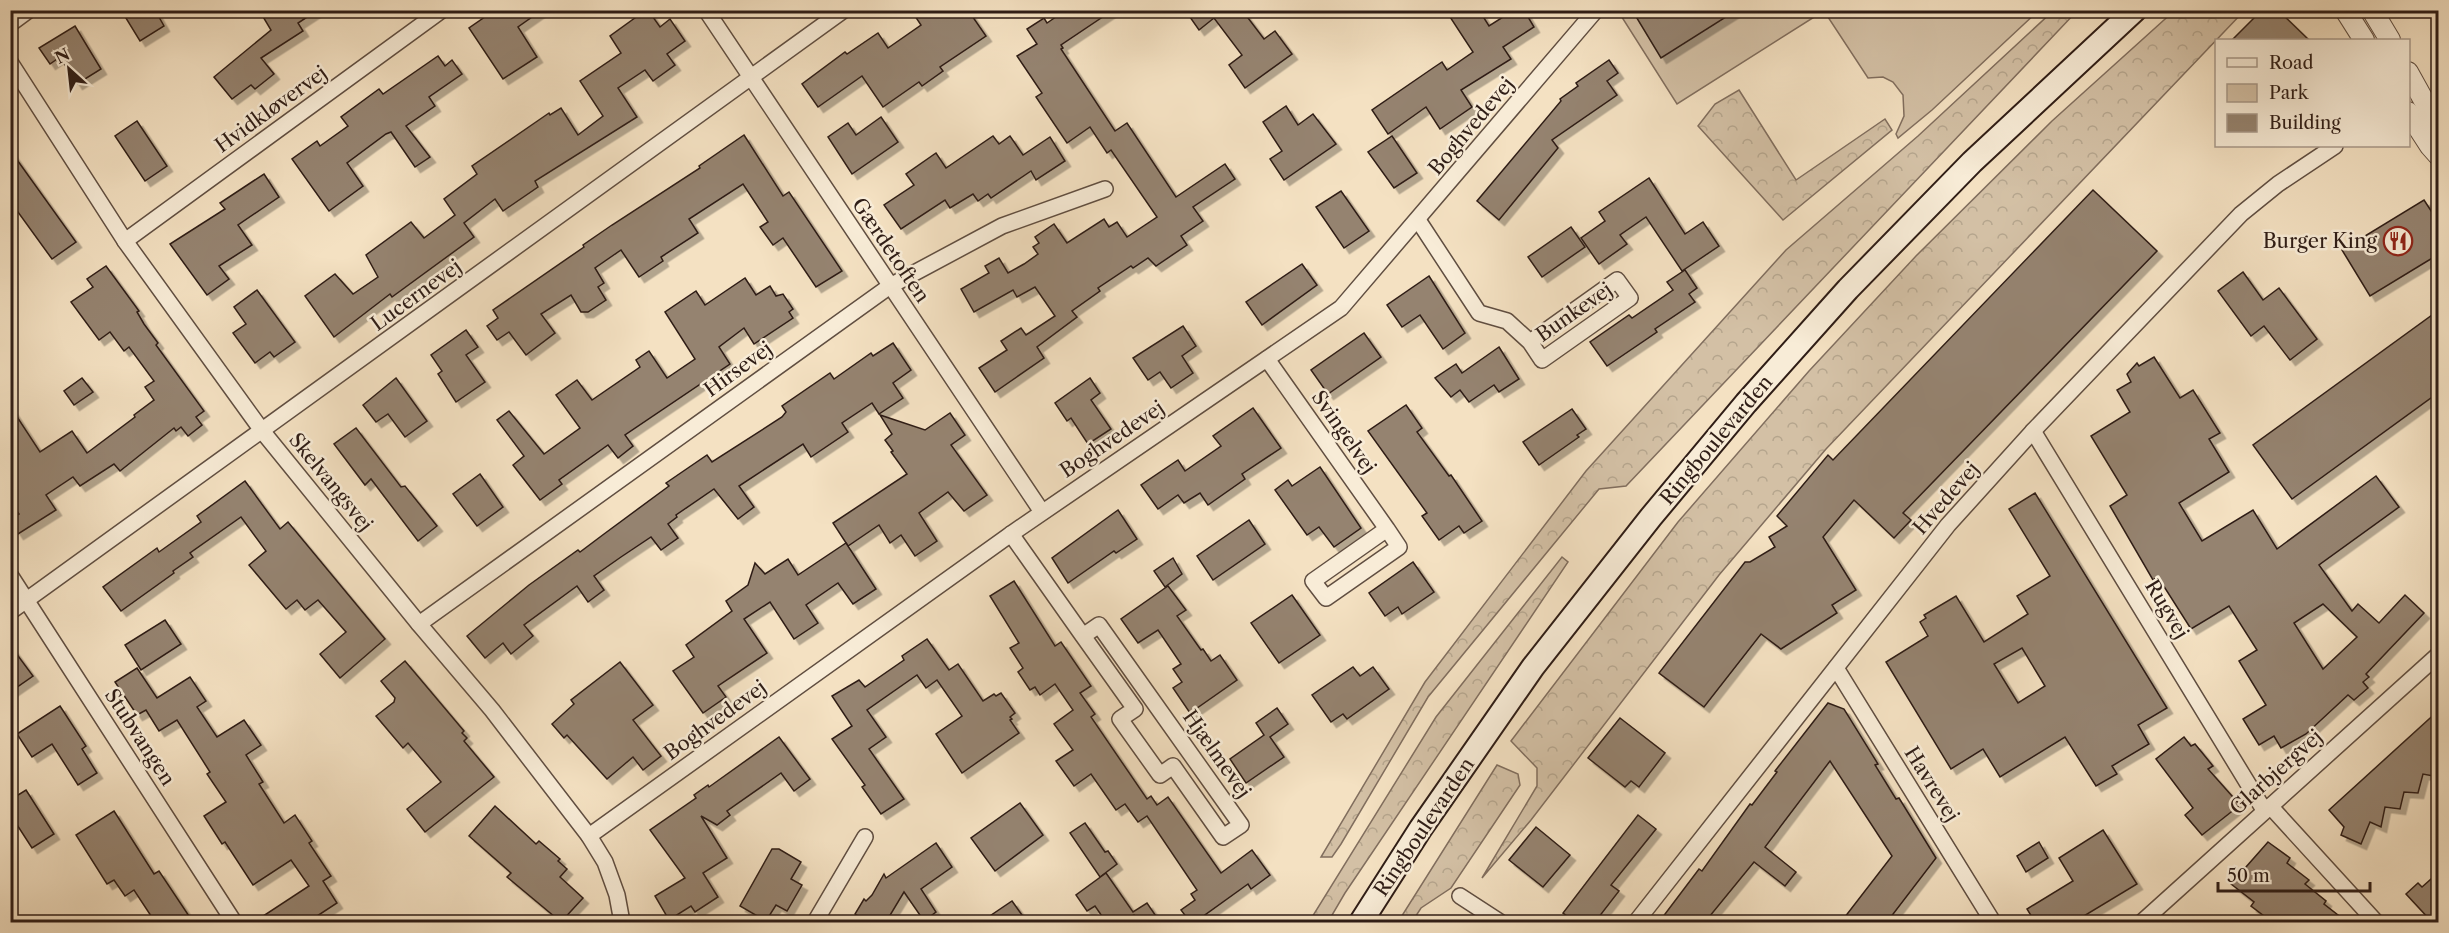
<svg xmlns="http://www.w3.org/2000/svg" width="2449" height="933" font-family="'Libre Caslon Text',serif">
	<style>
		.green { fill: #d3c0a5; stroke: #816e5e; stroke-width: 1.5 }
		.forest { fill: url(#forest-crowns); stroke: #816e5e; stroke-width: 1.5 }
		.building { fill: #95836f; stroke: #2f1d16; stroke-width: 1.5; fill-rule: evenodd; filter: url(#shadow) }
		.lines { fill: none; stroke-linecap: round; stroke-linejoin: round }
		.minor-casing { stroke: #604e41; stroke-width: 18 }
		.tertiary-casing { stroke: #604e41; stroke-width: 22 }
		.secondary-casing { stroke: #2f1d16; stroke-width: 26 }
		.minor { stroke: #f8ecd7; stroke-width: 15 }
		.tertiary { stroke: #f8ecd7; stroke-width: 20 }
		.secondary { stroke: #f8ecd7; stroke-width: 22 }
		.labels { text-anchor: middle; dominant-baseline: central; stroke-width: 5; stroke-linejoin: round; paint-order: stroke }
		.street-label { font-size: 20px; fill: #2f1d16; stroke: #f8ecd7 }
		.poi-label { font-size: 20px; fill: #2f1d16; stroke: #f8ecd7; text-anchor: end }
	</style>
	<defs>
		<pattern id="forest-crowns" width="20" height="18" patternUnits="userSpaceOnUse" patternTransform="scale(1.5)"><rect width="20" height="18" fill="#d3c0a5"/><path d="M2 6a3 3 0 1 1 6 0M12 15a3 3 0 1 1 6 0" fill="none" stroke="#b5a58d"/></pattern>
		<filter id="shadow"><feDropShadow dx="5.5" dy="5.5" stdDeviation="0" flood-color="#0004"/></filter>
	</defs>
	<rect width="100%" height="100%" fill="#f4e1c2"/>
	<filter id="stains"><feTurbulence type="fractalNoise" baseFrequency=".00333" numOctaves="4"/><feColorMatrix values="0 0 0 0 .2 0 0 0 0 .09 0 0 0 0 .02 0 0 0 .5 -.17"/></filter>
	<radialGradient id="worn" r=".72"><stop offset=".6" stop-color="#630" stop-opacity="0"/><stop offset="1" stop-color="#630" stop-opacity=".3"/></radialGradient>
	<g class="green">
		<polygon points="1816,10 1819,14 1677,104 1618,11"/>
		<polygon points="1824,11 2038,11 1932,110 1898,138 1896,134 1904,116 1903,95 1893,82 1883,77 1868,78"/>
	</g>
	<g class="forest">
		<polygon points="2054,10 2077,11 1626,486 1599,489 1428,697 1341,844 1332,857 1321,857 1425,682 1586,471 1786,250 1918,136"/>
		<polygon points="2174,11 2244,11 1826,449 1719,575 1531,820 1482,878 1537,786 1537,768 1511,741 1678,522 1809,371 1916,256 2052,121"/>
		<polygon points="1739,90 1796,180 1885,119 1892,130 1783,220 1698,126 1715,104"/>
		<polygon points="1562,557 1568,562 1345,893 1328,922 1309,922 1436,717"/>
		<polygon points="1497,765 1518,774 1520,785 1451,888 1421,908 1412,922 1398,922"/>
	</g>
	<g class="building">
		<polygon points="121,10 155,10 164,26 140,41"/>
		<polygon points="259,10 318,10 298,23 303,31 261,58 274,74 255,89 251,85 232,99 214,77 271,30"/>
		<polygon points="495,10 542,10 518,27 537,57 503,79 469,28"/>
		<polygon points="646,10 648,10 660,27 670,19 685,41 667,54 675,65 653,81 645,70 618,88 637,117 535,181 538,187 503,211 495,199 464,223 474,237 392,297 390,294 334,337 305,296 335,274 353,294 378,277 366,255 411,222 424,238 455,215 444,199 477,174 472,166 549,113 550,115 561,108 578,135 603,116 580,81 621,53 610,36"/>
		<polygon points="911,10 968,10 986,36 940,67 943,71 922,86 919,82 883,107 862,76 818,107 802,84 845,52 847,54 878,33 888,48 921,25"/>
		<polygon points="1066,10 1113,10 1061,45 1063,48 1061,49 1115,131 1127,123 1176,197 1225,164 1235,179 1193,207 1203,221 1181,236 1187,245 1156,266 1148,258 1133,268 1131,266 1098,288 1100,291 1072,311 1077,317 1037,347 1044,358 995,392 979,368 1007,350 1001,341 1021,328 1026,335 1055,316 1035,287 1017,297 1013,290 974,312 961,289 989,273 985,266 999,258 1008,273 1024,264 1038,254 1033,247 1039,243 1035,237 1054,224 1067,243 1104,219 1109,227 1117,222 1127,237 1157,217 1111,150 1107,153 1090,127 1067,143 1036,97 1042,93 1017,56 1037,44 1027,29 1044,18 1047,23"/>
		<polygon points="1185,10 1242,10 1264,39 1275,31 1292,54 1245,88 1229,65 1242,55 1214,18 1199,30"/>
		<polygon points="1460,10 1479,10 1489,26 1514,10 1524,10 1534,27 1503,47 1511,59 1461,90 1472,107 1440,129 1426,107 1388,134 1372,110 1433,68 1442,62 1447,70 1473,52 1450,17"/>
		<polygon points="1632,10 1737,10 1661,58"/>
		<polygon points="2262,10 2278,10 2309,40 2232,40"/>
		<polygon points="75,26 101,69 77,84 60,57 50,64 39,48"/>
		<polygon points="438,56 445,66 452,60 462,74 429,97 435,106 406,126 430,157 415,167 391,132 386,134 347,163 363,186 329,211 292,159 317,141 320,146 348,126 341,117 379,89 383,94"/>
		<polygon points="1609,60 1618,73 1607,81 1617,95 1552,140 1558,148 1499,220 1477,201 1561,101 1560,99 1578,86 1576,83"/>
		<polygon points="1286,106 1298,125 1313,114 1336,144 1284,180 1270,159 1282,151 1263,122"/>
		<polygon points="881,117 898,142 852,174 828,137 848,123 856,135"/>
		<polygon points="137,121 167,166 145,181 115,136"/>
		<polygon points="744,135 783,196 789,192 842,271 816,287 783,238 773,245 760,227 768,222 743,184 689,219 698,233 661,257 663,261 639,277 621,250 595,268 604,283 598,287 606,300 588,312 581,312 571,295 541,314 555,333 526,355 509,332 497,340 487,326 498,318 493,310 584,247 583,245 612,225 700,168 699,166"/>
		<polygon points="993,136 999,144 1010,136 1023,155 1050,137 1065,161 1036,180 1031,171 991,198 988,194 978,201 973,194 950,208 945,200 901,229 884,205 914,185 906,174 936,153 946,168"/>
		<polygon points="1392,136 1417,173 1394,188 1368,152"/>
		<polygon points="10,150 76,242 52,259 10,201"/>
		<polygon points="264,174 279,197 238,225 252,245 219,266 229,279 207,295 170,244 225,209 220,203"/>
		<polygon points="1649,178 1685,234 1703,222 1719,246 1682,271 1646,217 1620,235 1627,244 1599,264 1581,238 1605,221 1599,212"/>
		<polygon points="2093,190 2157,251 1903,513 1911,520 1894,538 1854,500 1823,537 1856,590 1832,605 1837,613 1781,649 1761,634 1704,707 1659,673 1745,562 1750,562 1775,547 1769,537 1787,526 1777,516 1828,455 1833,460"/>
		<polygon points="1341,191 1369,231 1344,248 1316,207"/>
		<polygon points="2424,200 2439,223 2439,254 2370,296 2342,250"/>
		<polygon points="1571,227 1585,247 1542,277 1528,257"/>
		<polygon points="1302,264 1317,285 1262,325 1246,302"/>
		<polygon points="106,266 139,311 137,312 144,324 158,343 156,345 204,411 196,417 202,425 188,436 181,427 176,431 174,428 120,471 114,464 80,486 73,477 46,495 56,510 18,534 10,522 10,519 19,514 10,501 10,406 40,452 72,431 87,453 135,417 134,415 154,400 145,387 154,381 129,347 124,351 110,332 99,340 71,302 93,287 87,279"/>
		<polygon points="1685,270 1697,288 1689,294 1695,302 1655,329 1657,332 1607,366 1590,342 1629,315 1632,318 1673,290 1667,282"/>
		<polygon points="2243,272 2263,300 2279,288 2317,339 2290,360 2264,326 2251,336 2218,291"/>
		<polygon points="1429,276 1465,333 1443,349 1420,315 1402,327 1387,305"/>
		<polygon points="745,278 756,295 770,286 776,296 783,294 793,309 789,312 793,318 754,344 744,328 719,347 730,364 625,435 633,446 618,458 608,445 559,480 562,484 540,500 513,465 524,456 497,420 509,411 544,454 580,428 556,395 577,380 592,400 640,367 636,360 649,351 667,378 695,359 665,312 696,291 705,305"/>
		<polygon points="257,290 295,342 274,357 270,352 255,363 233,333 246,324 234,307"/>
		<polygon points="2439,310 2439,392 2292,499 2253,445"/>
		<polygon points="1183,326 1196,346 1182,356 1193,373 1171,388 1160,372 1148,380 1133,358"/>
		<polygon points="466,330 478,347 466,355 485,382 456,402 438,374 442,371 431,355"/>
		<polygon points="1364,333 1381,357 1328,394 1311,370"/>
		<polygon points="893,343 911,370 893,383 903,398 879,414 872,403 842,423 848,432 811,457 803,444 739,486 754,507 738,519 714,489 676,515 677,517 668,524 678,538 661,550 651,537 621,557 594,576 604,590 588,602 577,586 524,625 533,636 511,654 503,643 485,658 467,636 529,585 578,550 580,552 604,534 669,486 666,483 707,455 712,462 782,417 786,412 782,406 830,373 834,379 871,353 873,356"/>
		<polygon points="1499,347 1519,379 1499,392 1494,385 1469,402 1460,390 1451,397 1435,378 1456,364 1462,373"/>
		<path d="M2154,357L2180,398L2193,390L2220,433L2209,439L2229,472L2179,503L2202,541L2253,510L2277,549L2376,476L2399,507L2319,565L2352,611L2358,604L2379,623L2405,595L2424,613L2366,674L2369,677L2363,682L2368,688L2354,700L2348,695L2306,734L2281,748L2274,736L2259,745L2243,719L2266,705L2239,661L2257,650L2229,606L2191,629L2158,577L2153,580L2110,506L2127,495L2091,436L2130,412L2117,390L2131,382L2127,374L2137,363L2139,366ZM2323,604L2357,637L2323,669L2294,623Z"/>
		<polygon points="82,378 93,392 74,405 64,391"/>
		<polygon points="396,378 427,421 405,437 388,414 376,422 363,405"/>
		<polygon points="1090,378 1100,393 1091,400 1111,429 1088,444 1071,418 1067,421 1055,403"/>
		<polygon points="1406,405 1422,428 1417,432 1449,476 1451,475 1482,521 1464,533 1459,526 1439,540 1422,516 1427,513 1368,431"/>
		<polygon points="1253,408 1281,448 1242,474 1245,479 1208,505 1200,493 1184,503 1178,495 1158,509 1141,485 1178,460 1185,471 1221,446 1213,436"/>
		<polygon points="1572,409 1586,429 1577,435 1579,437 1539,465 1523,442"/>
		<polygon points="950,413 965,435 951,445 987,495 964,511 948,492 919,513 937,541 915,556 901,535 890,543 879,525 848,546 833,523 907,474 891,452 893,451 885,440 892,434 880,415 925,430"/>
		<polygon points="356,428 401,487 405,486 437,526 418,541 371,479 365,485 334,444"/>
		<polygon points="1320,467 1361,528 1334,547 1319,527 1307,535 1275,490 1288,480 1292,486"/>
		<polygon points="480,474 503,507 477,526 453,494"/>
		<polygon points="245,481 280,529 288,522 385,639 340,678 320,654 346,632 318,600 305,610 297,600 286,609 249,565 266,551 241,517 190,553 193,557 173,571 174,573 121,611 103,587 157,548 159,552 201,522 197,516"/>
		<path d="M2035,493L2167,708L2138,725L2149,744L2112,766L2117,774L2096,786L2065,737L2000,777L1983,749L1951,769L1886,662L1928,636L1920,622L1926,618L1924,615L1956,596L1984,642L2028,614L2017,596L2050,576L2009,509ZM2022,648L2045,686L2018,703L1994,664Z"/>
		<polygon points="1118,510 1137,539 1116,553 1114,551 1068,583 1052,558"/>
		<polygon points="1249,520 1265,544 1213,580 1197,556"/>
		<polygon points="846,543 876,589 853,604 838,583 806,605 818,623 794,639 770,602 744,619 767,653 718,686 726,697 703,713 673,671 694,657 686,645 732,611 726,601 748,585 755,563 765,574 788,559 798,575"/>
		<polygon points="1173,558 1182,574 1165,587 1154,571"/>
		<polygon points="1413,562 1434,592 1402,614 1398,607 1385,616 1369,593"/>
		<polygon points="1014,581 1055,646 1061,642 1091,686 1080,693 1095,714 1091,717 1147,799 1151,796 1157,805 1168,797 1221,873 1252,850 1270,875 1251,889 1248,884 1205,915 1211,922 1190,922 1181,910 1195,900 1191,894 1197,890 1147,816 1138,822 1125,804 1116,810 1091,774 1074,786 1056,761 1073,750 1054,724 1073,710 1055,684 1040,695 1035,687 1030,690 1018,672 1023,668 1010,648 1019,643 990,596"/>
		<polygon points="1168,586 1186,610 1177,616 1201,650 1203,649 1211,661 1220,655 1237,680 1190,713 1173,688 1182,682 1173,669 1181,664 1158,630 1138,643 1121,619"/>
		<polygon points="1292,595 1320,635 1279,663 1251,623"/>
		<polygon points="165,620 181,644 141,670 125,645"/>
		<polygon points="927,639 949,670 958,664 983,701 994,694 996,696 1001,693 1015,713 1010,717 1012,719 1010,720 1019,733 962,773 936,734 962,716 937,680 926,688 917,675 867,710 886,737 869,749 904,799 881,814 862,787 865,785 832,739 852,726 832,696 859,680 865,687 904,660 902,656"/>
		<polygon points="10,645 33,676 10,692"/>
		<polygon points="405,661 464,731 462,733 467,738 464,741 494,777 425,832 407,809 441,782 408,743 403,748 376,716 394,702 395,698 381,681"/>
		<polygon points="620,662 653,705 633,720 661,756 643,770 633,757 607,779 567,735 564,738 552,724 574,704 571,700"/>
		<polygon points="1353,667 1360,676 1373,667 1389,689 1347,719 1343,714 1331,722 1312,695"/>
		<polygon points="137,668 157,698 190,677 206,701 197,707 217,737 244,720 261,745 246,755 263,782 259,784 284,823 295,815 312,841 309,843 331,876 323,881 337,903 308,922 254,922 309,886 291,860 253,885 225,842 222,844 204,816 226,802 207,774 210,772 177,720 159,731 146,710 137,715 115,682"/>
		<polygon points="1828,703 1844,709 1878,764 1875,765 1888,786 1896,799 1899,798 1936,858 1887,922 1841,922 1892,856 1830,761 1765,847 1796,872 1785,886 1754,862 1705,922 1659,922 1699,869 1702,871 1750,804 1752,805 1777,772 1775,771"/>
		<polygon points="60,706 86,746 82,749 97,773 78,785 52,744 32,757 17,734"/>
		<polygon points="1277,708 1288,724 1270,737 1284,757 1246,783 1230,759 1264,735 1256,723"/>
		<polygon points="2439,710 2439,777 2423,774 2418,793 2404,792 2400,809 2385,807 2381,827 2370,822 2361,844 2341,835 2344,827 2329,810"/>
		<polygon points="1620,718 1665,753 1639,787 1631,781 1625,787 1588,758"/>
		<polygon points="779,737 810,779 794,791 781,773 727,811 730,815 717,825 701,816 727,858 703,873 718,897 695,912 691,906 669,920 655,896 685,878 650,830 696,798 694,795 708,785 709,787"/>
		<polygon points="2184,737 2191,746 2195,744 2213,766 2208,769 2240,805 2202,835 2185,815 2193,808 2156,759"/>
		<polygon points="26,790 54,834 32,848 10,814 10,800"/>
		<polygon points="1020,803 1043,835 995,871 971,838"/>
		<polygon points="495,806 536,844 539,841 560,859 558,861 567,869 560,877 583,898 561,922 507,877 511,873 469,836"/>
		<polygon points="114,811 154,874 159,871 193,922 155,922 134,890 125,896 114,880 107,884 76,835"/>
		<polygon points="1638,815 1656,829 1611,885 1619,891 1595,922 1575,922 1563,913"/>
		<polygon points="1085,823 1105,852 1108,851 1117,864 1100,877 1070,833"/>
		<polygon points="1536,827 1570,855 1543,887 1509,860"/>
		<polygon points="2103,830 2137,884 2074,922 2035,922 2027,909 2073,881 2059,858"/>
		<polygon points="2039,842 2048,858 2026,872 2017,856"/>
		<polygon points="2268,842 2290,858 2287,863 2309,880 2305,884 2326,901 2324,904 2347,922 2272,922 2251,906 2254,902 2231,884"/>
		<polygon points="936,843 952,867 921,889 936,912 924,921 904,892 886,922 854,922 858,916 855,914 864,899 866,901 872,895 884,874 886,878"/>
		<polygon points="772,849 779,849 801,862 791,879 802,885 787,911 776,905 766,921 740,906"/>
		<polygon points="2439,872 2439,922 2432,922 2406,894 2418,883 2422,887"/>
		<polygon points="1106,873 1133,912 1147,903 1160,922 1139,922 1134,915 1122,922 1106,922 1095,906 1087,911 1076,895"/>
		<polygon points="1012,901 1027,922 981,922"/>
	</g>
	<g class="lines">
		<g class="minor-casing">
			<g id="minor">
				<polyline points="706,10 1042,512"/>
				<polyline points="10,24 29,10"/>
				<polyline points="10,62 125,241 263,432 419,624 492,710 589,836 605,862 617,895 622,922"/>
				<polyline points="1418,220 1479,313 1507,321 1530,342 1617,280 1630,298 1542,360 1530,342"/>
				<polyline points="125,241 442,10"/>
				<polyline points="1267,359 1387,529 1399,547 1326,598 1313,581 1387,529"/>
				<polyline points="2033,431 2264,810"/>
				<polyline points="1011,534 1083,636 1099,625 1241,825 1223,837 1173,766 1160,775 1120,719 1135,709 1083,636"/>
				<polyline points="10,575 234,922"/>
				<polyline points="10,612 844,10"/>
				<polyline points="419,624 890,286 1002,226 1105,189"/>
				<polyline points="1836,668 1993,922"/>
				<polyline points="2270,806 2376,922"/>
				<polyline points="589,836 1011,534 1341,308 1596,10"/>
				<polyline points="1460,896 1500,922"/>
				<polyline points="815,922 865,837"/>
				<polyline points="1636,922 1948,525 2033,431 2241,214 2278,184 2335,146"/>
				<polyline points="2142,922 2438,655"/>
			</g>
		</g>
		<g class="tertiary-casing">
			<g id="tertiary">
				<polyline points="2345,10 2364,40"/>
				<polyline points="2372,10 2390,40"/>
				<polyline points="2408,72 2438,126"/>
				<polyline points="2408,112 2430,146 2438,155"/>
			</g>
		</g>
		<g class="secondary-casing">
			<polyline id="secondary" points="1361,922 1421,828 1533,667 1651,517 1746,403 1848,289 1972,162 2135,10"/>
		</g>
		<use href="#minor" class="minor"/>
		<use href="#tertiary" class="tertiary"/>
		<use href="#secondary" class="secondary"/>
	</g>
	<defs>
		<g id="restaurant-ring" transform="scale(1.5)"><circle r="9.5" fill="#f8ecd7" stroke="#8f2418" stroke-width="1.5"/><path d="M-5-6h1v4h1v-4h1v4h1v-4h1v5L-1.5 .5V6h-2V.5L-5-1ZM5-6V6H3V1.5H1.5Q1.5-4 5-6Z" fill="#8f2418"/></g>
	</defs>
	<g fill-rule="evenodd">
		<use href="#restaurant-ring" x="2398" y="241"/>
	</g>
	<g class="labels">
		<g class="street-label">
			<text transform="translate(271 109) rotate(-36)">Hvidkløvervej</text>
			<text transform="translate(1471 126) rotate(-50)">Boghvedevej</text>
			<text transform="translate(891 250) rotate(56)">Gærdetoften</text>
			<text transform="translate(416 295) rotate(-36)">Lucernevej</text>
			<text transform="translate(1574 312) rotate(-35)">Bunkevej</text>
			<text transform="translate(738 369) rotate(-36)">Hirsevej</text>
			<text transform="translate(1344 432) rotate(55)">Svingelvej</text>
			<text transform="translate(1112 439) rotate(-34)">Boghvedevej</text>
			<text transform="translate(1716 440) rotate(-50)">Ringboulevarden</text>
			<text transform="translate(331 482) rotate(51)">Skelvangsvej</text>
			<text transform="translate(1946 498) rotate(-49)">Hvedevej</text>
			<text transform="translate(2167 609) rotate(59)">Rugvej</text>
			<text transform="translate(715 720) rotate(-36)">Boghvedevej</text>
			<text transform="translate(140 737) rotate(57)">Stubvangen</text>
			<text transform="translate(1217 754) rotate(55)">Hjælmevej</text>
			<text transform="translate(2276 772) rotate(-42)">Glarbjergvej</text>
			<text transform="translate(1932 784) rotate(58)">Havrevej</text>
			<text transform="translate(1424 827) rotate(-56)">Ringboulevarden</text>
		</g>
		<g class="poi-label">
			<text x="2377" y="241">Burger King</text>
		</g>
	</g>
	<rect width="2449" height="933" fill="none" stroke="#f4e1c2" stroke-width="36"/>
	<rect x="12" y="12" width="2425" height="909" fill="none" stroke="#2f1d16" stroke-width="3"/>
	<rect x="18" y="18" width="2413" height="897" fill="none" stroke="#2f1d16" stroke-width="1.5"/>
	<rect x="2215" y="39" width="195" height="108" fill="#f8ecd7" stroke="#a8998a" stroke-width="1.5"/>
	<rect x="2227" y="58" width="30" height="9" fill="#f8ecd7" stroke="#a8998a" stroke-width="1.5"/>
	<text x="2269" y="69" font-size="18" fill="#2f1d16">Road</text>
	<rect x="2227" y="84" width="30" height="18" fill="#d3c0a5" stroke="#a8998a" stroke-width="1.5"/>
	<text x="2269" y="99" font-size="18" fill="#2f1d16">Park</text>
	<rect x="2227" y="114" width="30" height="18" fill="#95836f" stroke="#a8998a" stroke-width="1.5"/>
	<text x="2269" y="129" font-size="18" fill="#2f1d16">Building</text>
	<g transform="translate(69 69) rotate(333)" stroke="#f8ecd7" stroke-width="4.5" paint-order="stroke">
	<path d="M0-4.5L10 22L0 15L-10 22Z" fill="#2f1d16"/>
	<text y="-9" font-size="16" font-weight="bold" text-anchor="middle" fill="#2f1d16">N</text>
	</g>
	<path d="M2218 882v9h152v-9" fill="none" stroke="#2f1d16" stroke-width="3"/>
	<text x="2227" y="882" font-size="18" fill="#2f1d16" stroke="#f8ecd7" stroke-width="4.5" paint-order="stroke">50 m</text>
	<rect width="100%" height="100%" filter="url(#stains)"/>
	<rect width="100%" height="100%" fill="url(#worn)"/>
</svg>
